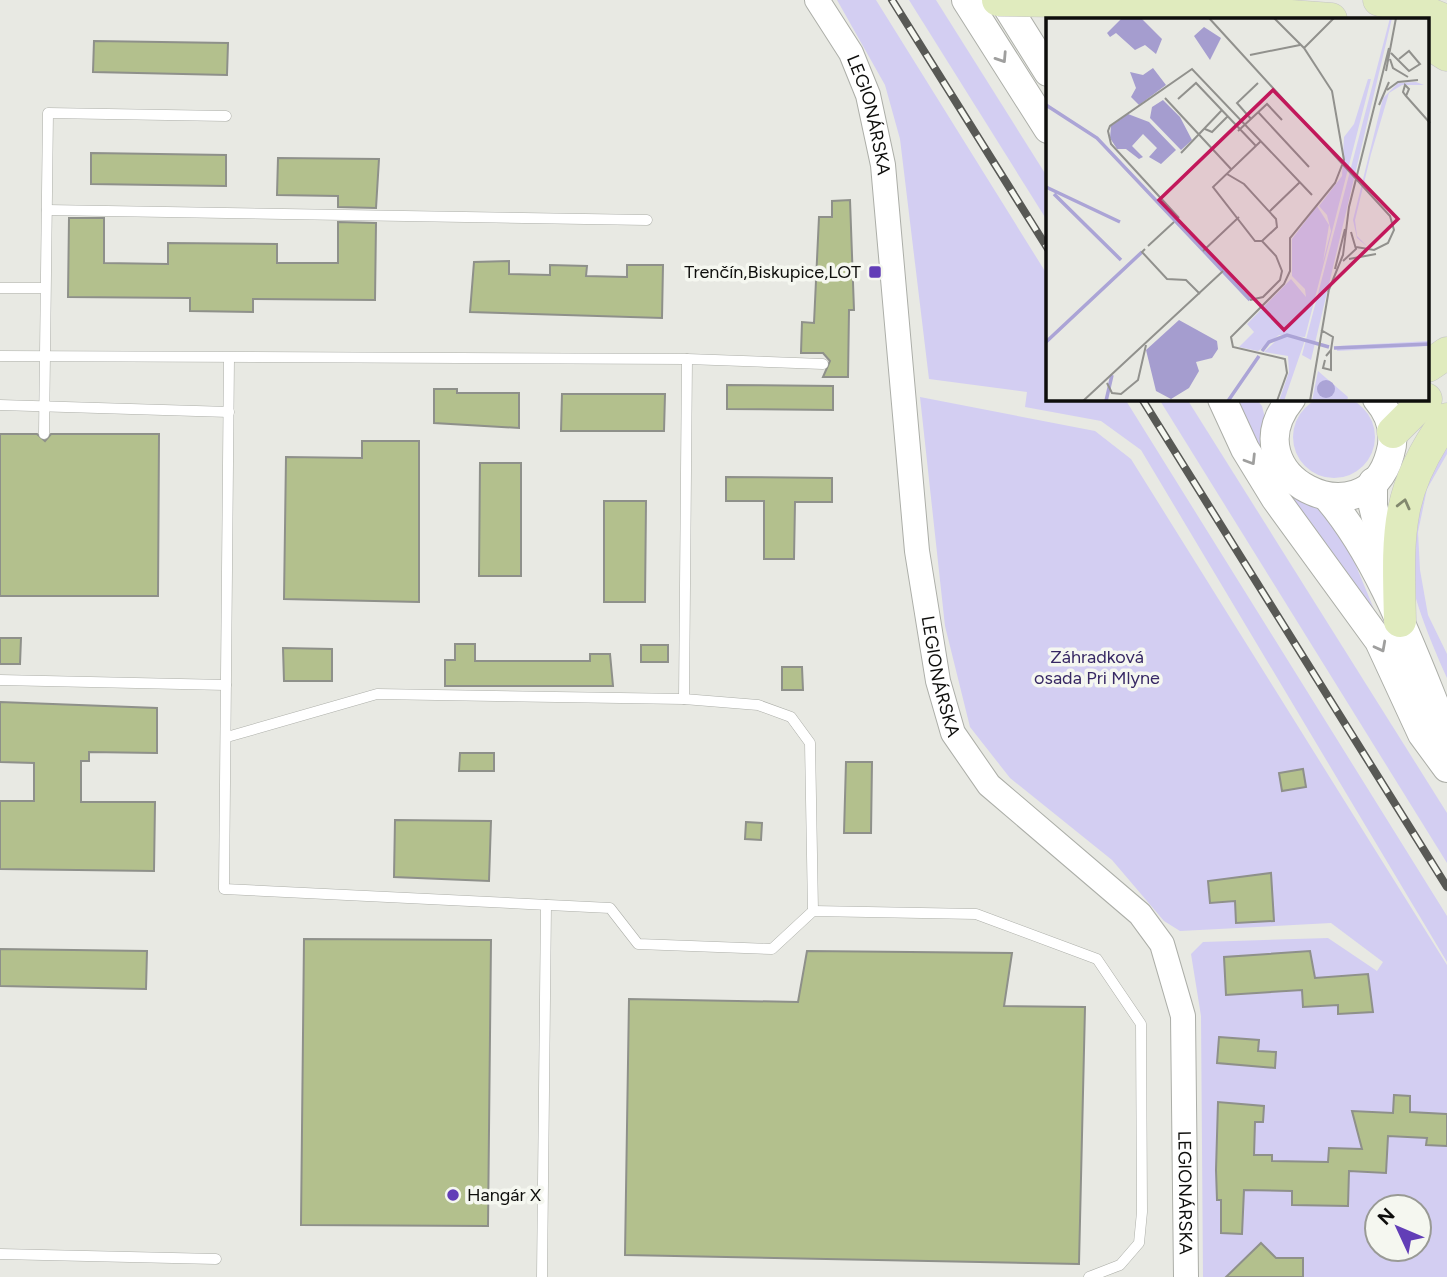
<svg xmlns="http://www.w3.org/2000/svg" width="1447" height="1277" font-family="Figtree,sans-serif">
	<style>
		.green { fill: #d3cef2; fill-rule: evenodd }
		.building { fill: #b3c08d; stroke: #8e908a; stroke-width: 2 }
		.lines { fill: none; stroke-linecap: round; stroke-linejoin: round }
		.service-casing { stroke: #acaea8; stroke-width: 11 }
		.tertiary-casing { stroke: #acaea8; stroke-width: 26 }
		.secondary-casing { stroke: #acaea8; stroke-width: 30 }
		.primary-casing { stroke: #c5c5c5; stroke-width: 33 }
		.service { stroke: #fff; stroke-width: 10 }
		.tertiary { stroke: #fff; stroke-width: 24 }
		.secondary { stroke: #fff; stroke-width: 28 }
		.primary { stroke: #e0ebbe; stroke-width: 32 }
		.rail-casing { stroke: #585955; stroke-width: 8 }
		.rail { stroke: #f5f7f0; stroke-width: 5; stroke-dasharray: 16; stroke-linecap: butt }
		.primary-bridge-casing { stroke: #c5c5c5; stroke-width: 33; stroke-linecap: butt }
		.primary-bridge { stroke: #e0ebbe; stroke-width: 32 }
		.oneway { stroke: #9f9f9e }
		.oneway2 { stroke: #82886e }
		.poi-dot { fill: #623eb7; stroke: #f5f7f0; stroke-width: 2.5 }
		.labels { text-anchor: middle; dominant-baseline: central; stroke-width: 7; stroke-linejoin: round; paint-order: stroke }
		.street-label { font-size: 18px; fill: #0e0e0c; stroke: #f5f7f0 }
		.poi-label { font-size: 18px; fill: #0e0e0c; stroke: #f5f7f0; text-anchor: end }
		.park-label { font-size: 18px; fill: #372864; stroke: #f5f7f0 }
		.inset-river { fill: none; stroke: #aba4d6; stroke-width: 3.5 }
		.inset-road { fill: none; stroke: #91918d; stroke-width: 2 }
		.view { fill: #c2185b; fill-opacity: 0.15; stroke: #c2185b; stroke-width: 3.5 }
		.inset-edge { fill: none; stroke: #0e0e0c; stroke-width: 3.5 }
	</style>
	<rect width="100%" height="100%" fill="#e8e9e3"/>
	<g class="green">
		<polygon points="837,0 876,0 1048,276 1048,399 1125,399 1447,916 1447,962 1141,450 1101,421 1025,407 1027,392 929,379 900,139 885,85"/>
		<polygon points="909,0 936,0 1048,178 1048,222"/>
		<circle cx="1334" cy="437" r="41"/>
		<path d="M920,397L1095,431L1131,459L1447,965V1277H1203L1201,1016L1191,954L1203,942L1328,938L1377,971L1383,962L1331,923L1180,931L1164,921L1112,860L1010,778L970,727L945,626ZM1377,1207H1419V1249H1377Z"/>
		<polygon points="1159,399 1187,399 1447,813 1447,863"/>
		<polygon points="1232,399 1256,399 1262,406 1282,486 1299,500 1319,507 1340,527 1383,631 1283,496"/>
		<path d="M1447,434V454L1427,489L1418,532L1420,570L1428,615L1447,654V678C1432,644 1400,572 1408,535C1416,501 1435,467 1447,434Z"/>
	</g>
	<g class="building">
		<polygon points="94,41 228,43 227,75 93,72"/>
		<polygon points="91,153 226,155 226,186 91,184"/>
		<polygon points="278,158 379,159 376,208 338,207 338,196 277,195"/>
		<polygon points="850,200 854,310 849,310 848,377 823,377 830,361 823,353 801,353 802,322 814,323 819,217 832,217 832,201"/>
		<polygon points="69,218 104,218 104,263 168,264 168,243 277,244 277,263 338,263 338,222 376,223 375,300 253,299 253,312 190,311 190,298 68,297"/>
		<polygon points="509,261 509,274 550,275 550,265 587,266 586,276 627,277 627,265 663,265 662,318 470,312 474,262"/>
		<polygon points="727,385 833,386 833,410 727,409"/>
		<polygon points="434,389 457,389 457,393 519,393 519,428 434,423"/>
		<polygon points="562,394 665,394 664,431 561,431"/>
		<polygon points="0,434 37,434 45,441 51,434 159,434 158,596 0,596"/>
		<polygon points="362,441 419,441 419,602 284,599 286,457 362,458"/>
		<polygon points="480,463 521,463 521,576 479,576"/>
		<polygon points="726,477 832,478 832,502 795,502 794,559 764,559 764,501 726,501"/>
		<polygon points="604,501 646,501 645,602 604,602"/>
		<polygon points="0,638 21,638 20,664 0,664"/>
		<polygon points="455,644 475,644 475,661 590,661 590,654 610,654 613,686 445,686 445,660 455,660"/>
		<rect x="641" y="645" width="27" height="17"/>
		<polygon points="283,648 332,649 332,681 284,681"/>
		<polygon points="782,667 802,667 803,690 782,690"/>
		<polygon points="0,702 157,708 157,753 89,752 89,761 81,761 81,802 155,802 154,871 0,869 0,801 34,801 34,763 0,762"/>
		<polygon points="460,753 494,753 494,771 459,771"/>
		<polygon points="846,762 872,762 871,833 844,833"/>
		<polygon points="1303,769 1306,787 1282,791 1279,773"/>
		<polygon points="395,820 491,821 489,881 394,877"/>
		<polygon points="746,822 762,823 761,840 745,839"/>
		<polygon points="1271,873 1274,921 1236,923 1235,901 1210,903 1208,881"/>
		<polygon points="304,939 491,940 488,1226 301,1225"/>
		<polygon points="0,949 147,951 146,989 0,986"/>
		<polygon points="807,951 1012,953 1004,1006 1085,1007 1079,1264 625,1255 629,999 798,1002"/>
		<polygon points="1310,951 1315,978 1368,974 1373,1012 1338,1014 1338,1005 1303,1007 1302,990 1226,995 1224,957"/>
		<polygon points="1219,1037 1259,1040 1258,1051 1276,1052 1275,1068 1217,1063"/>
		<polygon points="1394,1095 1410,1096 1410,1112 1447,1114 1447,1146 1426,1145 1427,1138 1388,1136 1386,1173 1349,1171 1348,1206 1292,1205 1292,1191 1244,1190 1242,1234 1221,1233 1221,1200 1217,1200 1216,1170 1218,1102 1264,1106 1263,1122 1255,1122 1254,1155 1272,1155 1272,1161 1328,1162 1329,1148 1362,1149 1352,1111 1393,1113"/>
		<polygon points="1261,1243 1276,1258 1303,1258 1303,1277 1226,1277"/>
	</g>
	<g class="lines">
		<g class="service-casing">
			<g id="service">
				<polyline points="47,210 647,220"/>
				<polyline points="0,288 45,288"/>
				<polyline points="0,356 687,359 823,364"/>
				<polyline points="229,358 224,889 610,908 638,944 772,949 813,911 976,914 1097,959 1141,1024 1142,1212 1139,1243 1120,1265 1089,1277"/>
				<polyline points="0,405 229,412"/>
				<polyline points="44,434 48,113 226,116"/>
				<polyline points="0,680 226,685"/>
				<polyline points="684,699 687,359"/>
				<polyline points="227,737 377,694 684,699 758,705 791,717 810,743 813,911"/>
				<polyline points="0,1254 216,1259"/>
				<polyline points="542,1277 546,905"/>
			</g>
		</g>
		<g class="tertiary-casing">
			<g id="tertiary">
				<path id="s1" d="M817,0L851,53L868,95L883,165L917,551L938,681L953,733L989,785L1140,914L1162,944L1183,1016L1186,1277"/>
			</g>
		</g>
		<g class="secondary-casing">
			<g id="secondary">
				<polyline points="966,0 1048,129"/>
				<polyline points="1003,0 1048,72"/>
				<polyline points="1222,399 1245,449 1275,498 1379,641 1422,734 1447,768"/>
				<path d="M1291,399C1228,476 1366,544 1390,454C1396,434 1391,415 1377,399"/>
				<polyline points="1373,482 1373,506 1392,584"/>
				<path d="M1327,497C1382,561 1415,658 1447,735"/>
			</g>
		</g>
		<g class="primary-casing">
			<g id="primary">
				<polyline points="1379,0 1415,8 1447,21"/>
				<polyline points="1106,2 1331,19"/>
				<polyline points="1428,43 1447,55"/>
				<polyline points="1428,366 1447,353"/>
				<polyline points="1393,432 1426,399"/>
				<path d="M1400,621C1398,536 1394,491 1447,419"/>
			</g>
		</g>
		<use href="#service" class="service"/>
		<use href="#tertiary" class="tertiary"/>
		<use href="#secondary" class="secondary"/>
		<use href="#primary" class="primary"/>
		<g class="rail-casing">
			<g id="rail">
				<polyline points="892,0 1048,249"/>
				<polyline points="1142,399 1447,887"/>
			</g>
		</g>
		<use href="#rail" class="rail"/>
		<g class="primary-bridge-casing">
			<polyline id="primary-bridge" points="998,0 1106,2"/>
		</g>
		<use href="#primary-bridge" class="primary-bridge"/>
	</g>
	<defs><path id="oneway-chevron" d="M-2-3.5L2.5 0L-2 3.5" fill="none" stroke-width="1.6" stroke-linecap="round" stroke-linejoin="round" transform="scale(1.75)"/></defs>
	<g class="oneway">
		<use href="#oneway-chevron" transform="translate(1002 58) rotate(57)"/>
		<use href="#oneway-chevron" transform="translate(1251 460) rotate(58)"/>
		<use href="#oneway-chevron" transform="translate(1381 647) rotate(62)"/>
	</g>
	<use class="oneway2" href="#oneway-chevron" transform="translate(1404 504) rotate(-76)"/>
	<g class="poi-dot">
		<rect x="868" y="265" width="14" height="14" rx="3.5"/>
		<circle cx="453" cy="1195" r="7"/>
	</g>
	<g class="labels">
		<g class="street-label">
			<text stroke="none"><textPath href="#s1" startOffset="128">LEGIONÁRSKA</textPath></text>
			<text stroke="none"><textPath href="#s1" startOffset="695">LEGIONÁRSKA</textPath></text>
			<text stroke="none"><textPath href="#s1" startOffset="1304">LEGIONÁRSKA</textPath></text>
		</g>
		<g class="poi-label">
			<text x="861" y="272">Trenčín,Biskupice,LOT</text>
			<text x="467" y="1195" text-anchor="start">Hangár X</text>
		</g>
		<g class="park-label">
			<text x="1097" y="657">Záhradková<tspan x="1097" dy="21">osada Pri Mlyne</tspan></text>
		</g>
	</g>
	<g transform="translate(1046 18)">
		<rect width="383" height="383" fill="#e8e9e3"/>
		<path d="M344,0H346L265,342L256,337ZM322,61H325L259,319L233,317L212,333L193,329L208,314L201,306L245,261L260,279L259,271L246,258V221L271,188L283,207L277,244L285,213L281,197L273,188L296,158L298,119L308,106ZM370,64L378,67H356L343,75L325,136L309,202L311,218L322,229L311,220L307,202L337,80L352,65ZM245,318L259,322L238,383H233L243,354L242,338L218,334L234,319ZM383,323V328L291,333L292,328ZM272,353L302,379L301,383H266Z" fill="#d3cef2"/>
		<path d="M76,0H95L116,21L110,36L99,27L89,32L70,15L64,19L61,15ZM158,9L175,20L164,42L148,18ZM107,50L120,67L93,87L85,79L90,70L84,54L97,57ZM117,82L134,99L146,122L135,132L104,100L106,89ZM82,96L103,104L130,132L115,146L103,139L111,130L97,116L86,128L97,139L93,141L80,131H71L64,120L65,108ZM133,302L171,323L172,331L166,340L150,344L153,353L143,370L125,381L110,373L100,332Z" fill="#a59dcf"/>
		<path d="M271 371a9 9 0 1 1 18 0a9 9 0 1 1-18 0Z" fill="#aba4d6"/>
		<path class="inset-river" d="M0,87L51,120L204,282M0,169L74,204M8,176L75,242M0,324L96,234M288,330L384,326M216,333L223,324L241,317L283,329M60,383L66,357M182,383L213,338"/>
		<path class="inset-road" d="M163,0L344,198L348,212L342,225L328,232L310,229M228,0L258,30L286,73L298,142L289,165L244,220V253L238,266L185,319L187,329L239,341L241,355L231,383M258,30L288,0M345,35L363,53L374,46L363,33L353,41M204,37L254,27M344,41L347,50L362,59M340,53L350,0M341,72L352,64L372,62M360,78L363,71L359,67L357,74L360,78L384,105M119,80L185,151M132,81L150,65L210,128M333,87L343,64M212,94L263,149M205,101L191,85L212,65M159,111L166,114L182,98M192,113L221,86L236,102M135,135L176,92M181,156L198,166L230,201L231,209L216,223M224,193L254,164M133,200L65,126L62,113L64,108L146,51L266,177M102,228L128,204M99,231L96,234L121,261L140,262L154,276M157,233L193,199M303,241L330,236M297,243L310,231L305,214M289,251L299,211M282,274L297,237L303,189L343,30M204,282L217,279L234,262L236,253L230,238L216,223H209L167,169L215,123M275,312L287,319L285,332M279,342L277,350L285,352V332L280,338M61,365L66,375L75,376L92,362L100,327M37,383L177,253M264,383L283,271"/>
		<path class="view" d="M227,72L352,201L238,312L113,182Z"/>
		<rect width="383" height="383" class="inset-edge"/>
	</g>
	<g transform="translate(1398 1228) rotate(314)"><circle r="33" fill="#f5f7f0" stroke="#999a95" stroke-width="2"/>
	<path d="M0-5L12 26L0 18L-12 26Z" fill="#623eb7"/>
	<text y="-10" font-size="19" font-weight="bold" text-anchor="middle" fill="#0e0e0c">N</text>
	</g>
</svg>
